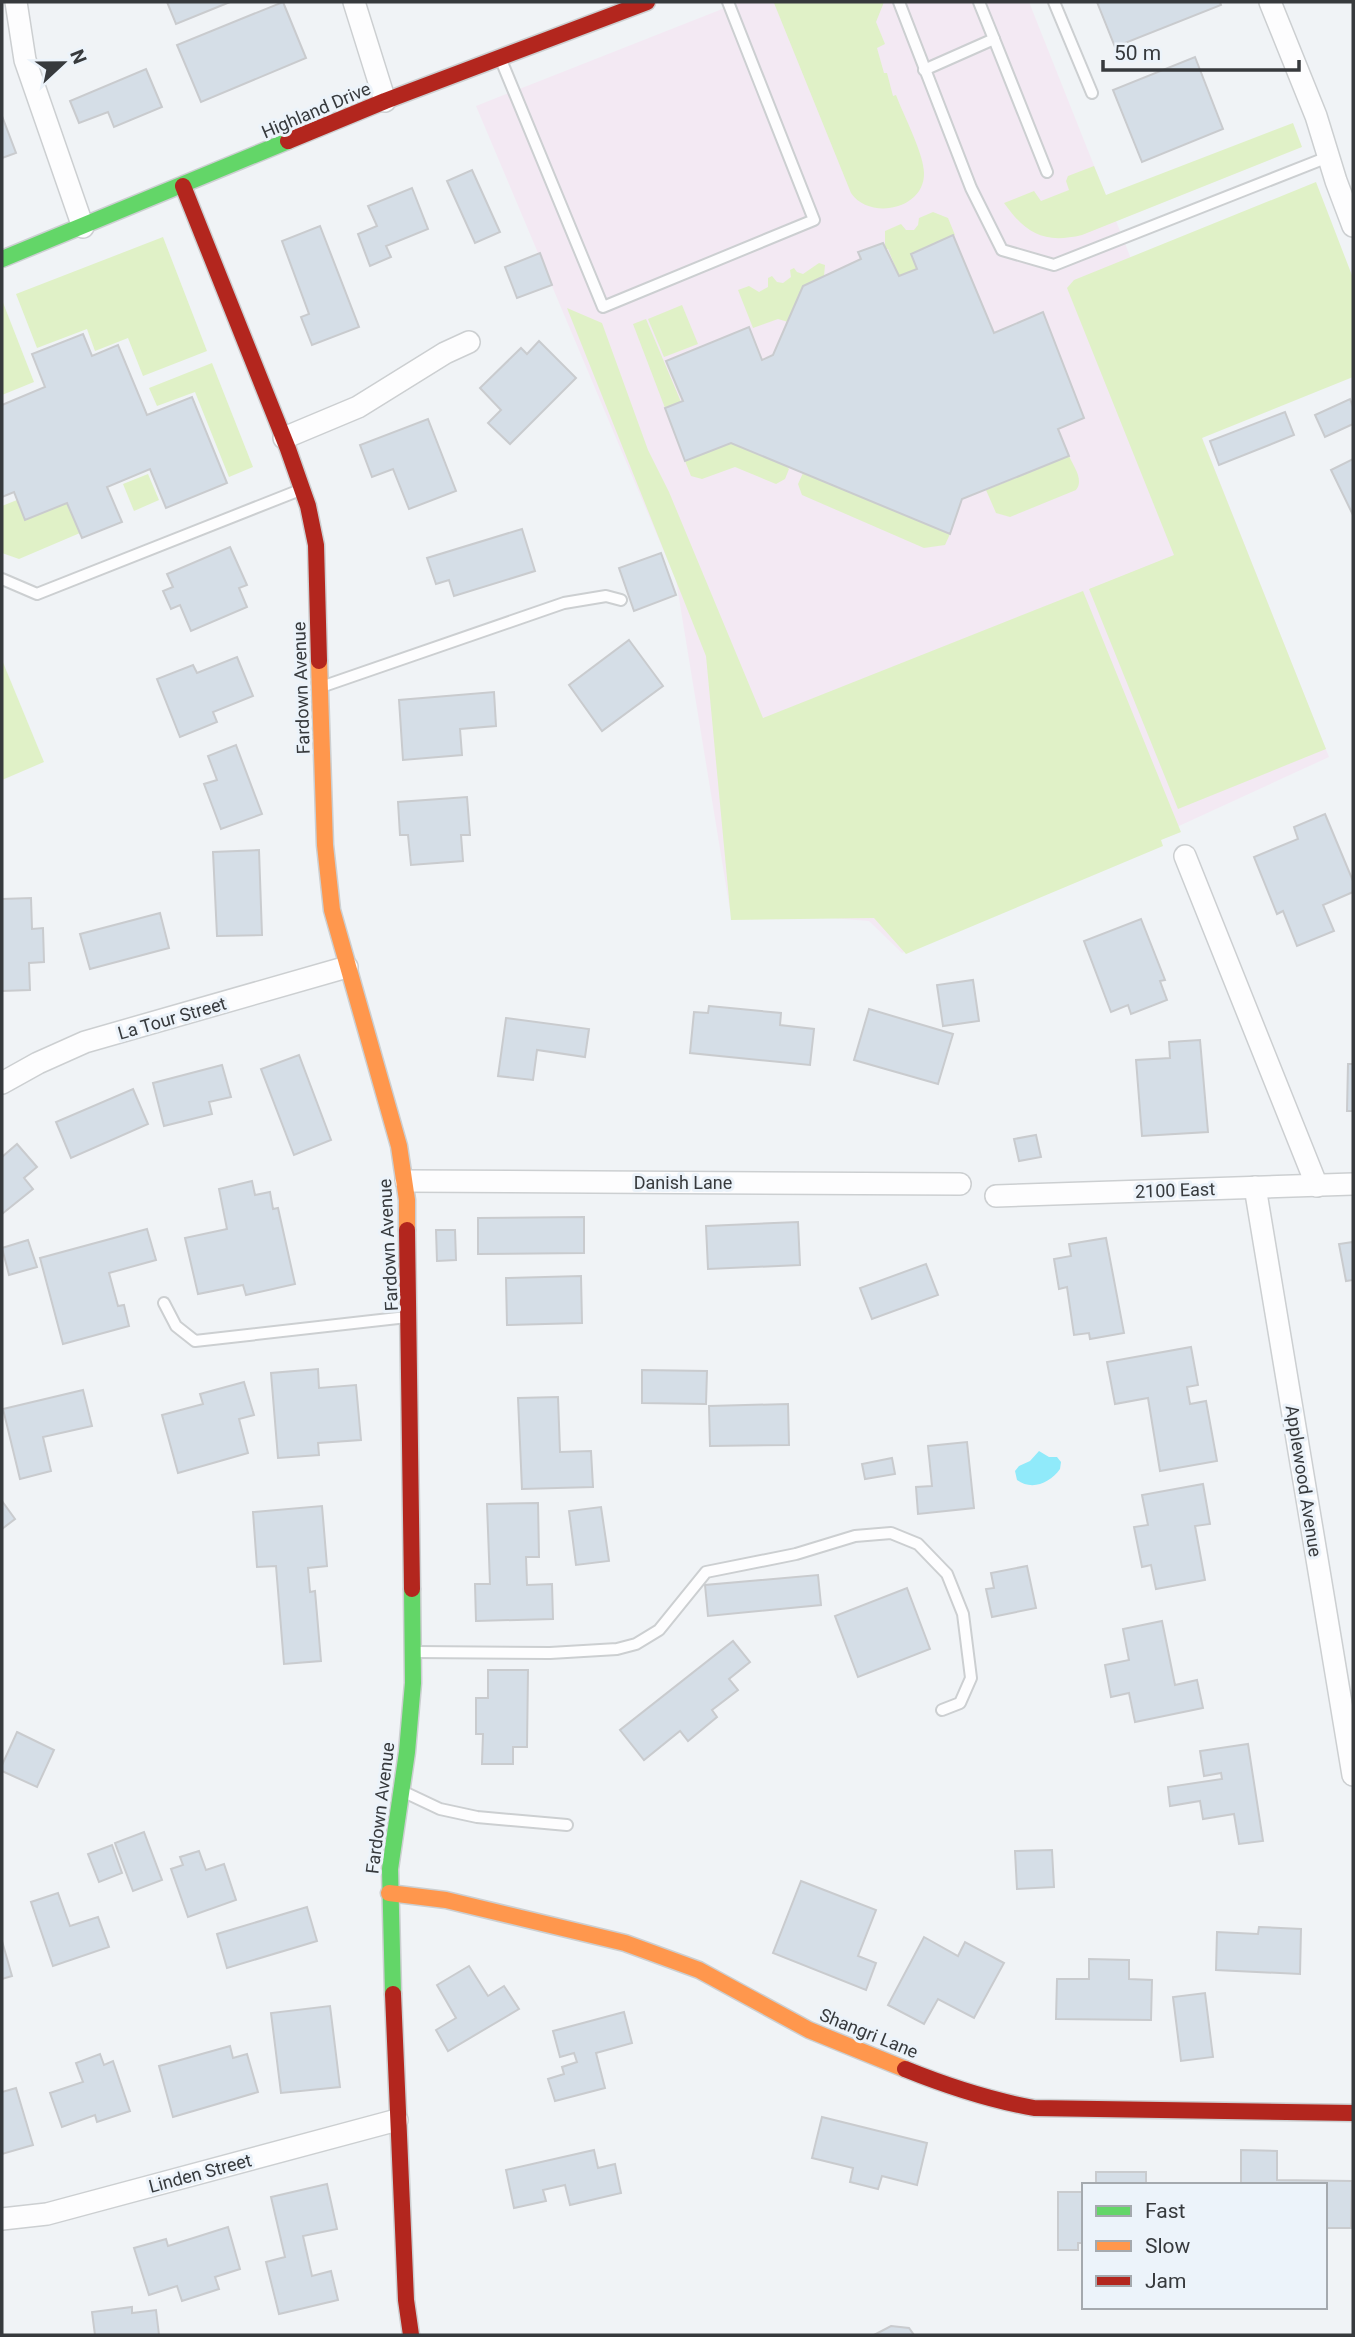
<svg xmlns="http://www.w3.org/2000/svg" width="1355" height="2337" font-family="Roboto,sans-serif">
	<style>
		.education { fill: #f3e9f3 }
		.green { fill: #e0f1c7 }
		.water { fill: #90eafa }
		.building { fill: #d5dee7; stroke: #c9cbce; stroke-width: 2 }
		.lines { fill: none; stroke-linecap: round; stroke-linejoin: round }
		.lane-casing { stroke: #cccfd1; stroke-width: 14 }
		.street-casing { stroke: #cccfd1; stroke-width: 24 }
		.fast-casing { stroke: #cccfd1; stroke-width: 19 }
		.slow-casing { stroke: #cccfd1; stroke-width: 19 }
		.jam-casing { stroke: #cccfd1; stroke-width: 19 }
		.lane { stroke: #fdfdfe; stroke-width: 10 }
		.street { stroke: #fdfdfe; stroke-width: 21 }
		.fast { stroke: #63d668; stroke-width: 16 }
		.slow { stroke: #ff974d; stroke-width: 16 }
		.jam { stroke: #b3261e; stroke-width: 16 }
		.labels { text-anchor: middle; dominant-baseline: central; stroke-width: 6; stroke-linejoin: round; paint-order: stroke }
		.street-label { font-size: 18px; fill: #373a3d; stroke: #ecf3fa }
	</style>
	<rect width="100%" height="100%" fill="#f0f3f6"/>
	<polygon class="education" points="740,2 1029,2 1329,757 902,953 869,921 730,910 676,580 476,106"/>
	<g class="green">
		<path d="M778,2H884L876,22L885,44L877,48L884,73H887L893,96L896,95C903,114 924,154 924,173C925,209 870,221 851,193L774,3Z"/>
		<path d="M1293,123L1302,147L1082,235C1044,244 1026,234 1004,203L1034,191L1041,201L1069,190L1066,181L1068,176L1094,166L1106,195Z"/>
		<polygon points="1316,182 1353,278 1353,377 1202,438 1326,749 1178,809 1089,589 1174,555 1067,288 1074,280"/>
		<polygon points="933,212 948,218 955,235 912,254 917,269 899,276 888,249 885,249 885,231 901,224 906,230 914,230 918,225 919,218"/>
		<polygon points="163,237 207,351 143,376 128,338 95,351 87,329 37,348 16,294"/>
		<polygon points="819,263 825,265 824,276 803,286 788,322 778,319 753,328 738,290 749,286 759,292 768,287 768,278 772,276 777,282 783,283 791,277 790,270 794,268 797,272 803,274"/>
		<polygon points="2,300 34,382 2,395"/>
		<polygon points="682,305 698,344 664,357 648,319"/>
		<polygon points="567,308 602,323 648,450 669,492 763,718 1083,591 1181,832 1161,840 1163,846 906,954 874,918 731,920 706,656"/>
		<polygon points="646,319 681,402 665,408 633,324"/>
		<polygon points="212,363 253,467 229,477 195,392 157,406 149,388"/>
		<polygon points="731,443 786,466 789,469 785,479 776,484 735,467 702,479 691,476 685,461"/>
		<path d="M1069,456C1074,467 1084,480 1076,490L1010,517L996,513L986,490Z"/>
		<polygon points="803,473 950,534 945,545 924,548 802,495 798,484"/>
		<polygon points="148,474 159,500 134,511 123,484"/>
		<polygon points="17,500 25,520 67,503 80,533 19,559 2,553 2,506"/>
		<polygon points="2,660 44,762 2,780"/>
	</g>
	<path class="water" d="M1039,1451L1049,1457H1057L1061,1462L1060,1469C1050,1483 1032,1491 1017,1480L1015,1471L1019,1466L1030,1461Z"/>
	<g class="building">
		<polygon points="167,2 230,2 176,24"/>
		<polygon points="283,2 306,58 201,102 177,45"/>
		<polygon points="1097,2 1220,2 1221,5 1115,47"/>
		<polygon points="1195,57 1223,129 1142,162 1113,90"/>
		<polygon points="146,69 162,107 114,127 108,112 79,123 70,101"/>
		<polygon points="2,116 16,153 2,158"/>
		<polygon points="472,170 500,232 475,243 447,181"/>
		<polygon points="412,188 428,229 386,246 391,257 370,266 358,234 377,226 368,206"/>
		<polygon points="320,226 359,327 312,345 301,317 309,314 282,241"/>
		<polygon points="953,235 994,333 1043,312 1084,418 1058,429 1069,456 962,499 950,534 731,443 685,461 665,408 683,401 666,361 749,327 762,360 773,355 803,286 861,259 858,252 883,243 899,276 917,269 911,254"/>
		<polygon points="540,253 552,285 517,298 505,267"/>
		<polygon points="83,334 92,356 118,345 147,415 192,397 227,483 166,508 150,469 107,487 122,522 82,538 67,503 25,520 14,492 2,497 2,405 45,387 32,354"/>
		<polygon points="539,341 576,378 510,444 488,423 501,410 480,388 521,348 527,354"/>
		<polygon points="1350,399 1353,407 1353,424 1325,437 1315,415"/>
		<polygon points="1285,412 1294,435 1219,465 1210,441"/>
		<polygon points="428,419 456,491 409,509 393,469 372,477 360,445"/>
		<polygon points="1353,459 1353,515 1331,470"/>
		<polygon points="522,529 535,571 454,596 449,580 436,584 427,558"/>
		<polygon points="230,547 247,585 239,588 247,607 191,631 180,605 171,609 163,591 173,587 167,574"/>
		<polygon points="661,553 676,595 634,611 619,568"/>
		<polygon points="629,640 663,686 602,731 569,685"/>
		<polygon points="237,657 253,696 213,712 217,722 180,737 157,679 193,665 197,673"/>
		<polygon points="494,692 496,726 460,729 462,755 403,760 399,700"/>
		<polygon points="236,745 262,814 221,829 204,784 217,780 208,756"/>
		<polygon points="467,797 470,835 461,835 463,861 411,865 408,835 400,835 398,802"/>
		<polygon points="1325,814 1353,881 1353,892 1323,905 1334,931 1297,946 1283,911 1277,914 1254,857 1298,839 1294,827"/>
		<polygon points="259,850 262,935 217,936 213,852"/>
		<polygon points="31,898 32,929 43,928 44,962 29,963 30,990 2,991 2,899"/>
		<polygon points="160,913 169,948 90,969 80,934"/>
		<polygon points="1141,919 1165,980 1160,981 1167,1000 1131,1014 1128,1005 1111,1012 1084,941"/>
		<polygon points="973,980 979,1021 943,1026 937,985"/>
		<polygon points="709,1006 781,1013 780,1025 814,1029 810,1065 690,1053 694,1012 708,1013"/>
		<polygon points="869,1009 953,1034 938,1084 854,1060"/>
		<polygon points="506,1018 589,1029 585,1057 537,1050 533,1080 498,1076"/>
		<polygon points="1200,1040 1208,1132 1142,1136 1136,1060 1170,1058 1169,1042"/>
		<polygon points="299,1055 331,1140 294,1155 261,1069"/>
		<polygon points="1348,1064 1353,1064 1353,1111 1347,1111"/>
		<polygon points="222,1065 231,1097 209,1102 212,1114 164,1126 153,1083"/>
		<polygon points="133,1089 148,1124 71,1158 56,1122"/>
		<polygon points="1036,1135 1041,1157 1019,1161 1014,1139"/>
		<polygon points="17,1144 37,1167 24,1178 33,1189 2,1214 2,1157"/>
		<polygon points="252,1181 255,1195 270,1192 273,1209 278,1208 295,1284 246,1295 243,1285 198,1294 185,1238 227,1229 219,1189"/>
		<polygon points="584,1217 584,1253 478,1254 478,1218"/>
		<polygon points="798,1222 800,1265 708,1269 706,1226"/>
		<polygon points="147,1229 156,1260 109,1273 118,1306 124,1305 129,1326 63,1344 40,1258"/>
		<polygon points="436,1230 455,1230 456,1260 437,1261"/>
		<polygon points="1106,1238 1124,1333 1090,1339 1089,1333 1074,1335 1067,1287 1059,1289 1054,1259 1071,1256 1069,1244"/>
		<polygon points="28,1240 37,1267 9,1275 2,1248"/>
		<polygon points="1353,1242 1353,1280 1346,1281 1339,1244"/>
		<polygon points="926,1264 938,1295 872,1319 860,1288"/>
		<polygon points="581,1276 582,1323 507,1325 506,1278"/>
		<polygon points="1191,1347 1198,1385 1187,1387 1190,1404 1206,1401 1217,1461 1160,1471 1148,1398 1115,1404 1107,1362"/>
		<polygon points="318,1369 319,1388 356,1385 361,1440 318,1443 319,1455 278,1458 271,1373"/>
		<polygon points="642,1370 707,1371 706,1404 642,1403"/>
		<polygon points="244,1382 254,1415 239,1419 248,1453 178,1473 162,1415 203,1404 200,1394"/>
		<polygon points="83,1390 92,1426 43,1437 51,1471 20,1479 3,1409"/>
		<polygon points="558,1397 560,1452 591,1451 593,1487 522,1489 518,1398"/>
		<polygon points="788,1404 789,1445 710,1446 709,1406"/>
		<polygon points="967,1442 974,1508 918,1514 916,1487 932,1486 928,1446"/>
		<polygon points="892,1458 895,1474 865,1479 862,1464"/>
		<polygon points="1203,1484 1210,1524 1195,1526 1205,1580 1156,1589 1151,1565 1142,1567 1134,1527 1148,1525 1142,1495"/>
		<polygon points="2,1501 15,1519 2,1529"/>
		<polygon points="538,1503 539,1557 526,1557 527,1585 552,1584 553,1619 476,1621 475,1584 490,1584 487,1504"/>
		<polygon points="322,1506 327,1566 308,1568 310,1592 315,1591 321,1661 284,1664 276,1566 257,1567 253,1512"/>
		<polygon points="601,1507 609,1561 576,1565 569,1511"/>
		<polygon points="1027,1566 1036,1608 992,1617 986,1589 994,1588 991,1573"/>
		<polygon points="818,1575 821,1605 708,1616 705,1585"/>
		<polygon points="907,1588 930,1649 858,1677 835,1616"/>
		<polygon points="1162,1621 1175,1685 1197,1680 1203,1708 1135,1722 1129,1693 1111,1697 1105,1665 1129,1660 1123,1629"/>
		<polygon points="733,1641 750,1662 729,1679 738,1690 712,1710 717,1717 688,1741 680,1731 644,1760 620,1730"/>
		<polygon points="488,1670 528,1670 527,1747 513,1747 513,1764 482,1764 483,1734 476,1734 476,1698 488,1698"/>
		<polygon points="17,1732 54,1750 37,1787 2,1771 2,1765"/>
		<polygon points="1248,1744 1263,1841 1239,1844 1234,1814 1203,1819 1200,1801 1170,1806 1168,1787 1222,1779 1221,1773 1204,1776 1200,1751"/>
		<polygon points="144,1832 162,1880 133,1891 115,1843"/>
		<polygon points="112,1845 122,1873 99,1882 88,1854"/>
		<polygon points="1052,1850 1054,1887 1017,1889 1015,1851"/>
		<polygon points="199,1851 206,1870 224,1864 236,1900 188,1917 171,1869 183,1865 180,1857"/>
		<polygon points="801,1881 876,1910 858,1956 876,1963 866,1990 773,1953"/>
		<polygon points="58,1893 70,1926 98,1917 109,1947 53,1966 31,1902"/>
		<polygon points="307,1907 317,1941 227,1968 217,1934"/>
		<polygon points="1259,1927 1301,1929 1300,1974 1216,1970 1217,1932 1258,1934"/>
		<polygon points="924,1937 958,1956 965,1942 1004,1963 974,2018 938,1999 924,2024 888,2005"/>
		<polygon points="2,1941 12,1976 2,1979"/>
		<polygon points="1089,1959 1129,1960 1129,1979 1152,1980 1151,2020 1056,2019 1057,1979 1089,1979"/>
		<polygon points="469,1966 488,1996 504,1986 519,2009 448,2051 436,2030 456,2018 437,1985"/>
		<polygon points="1205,1993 1213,2057 1181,2061 1173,1997"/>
		<polygon points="330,2006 340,2087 281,2093 271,2013"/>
		<polygon points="624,2012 632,2043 596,2053 605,2088 555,2101 548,2079 564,2074 562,2067 577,2062 574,2053 560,2057 553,2031"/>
		<polygon points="230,2046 233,2058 247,2054 258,2092 173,2117 159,2066"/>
		<polygon points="100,2054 104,2065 113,2061 130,2111 97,2122 95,2115 62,2127 50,2093 83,2082 76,2063"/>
		<polygon points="16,2088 33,2145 2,2154 2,2092"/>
		<polygon points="822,2117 927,2143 917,2185 882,2176 878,2189 850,2182 853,2168 812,2158"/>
		<polygon points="594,2150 598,2168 615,2164 621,2193 570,2205 565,2185 543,2190 546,2201 514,2208 506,2170"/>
		<polygon points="1241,2150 1277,2151 1277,2180 1352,2181 1351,2228 1325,2228 1325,2185 1241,2185"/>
		<rect x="1096" y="2172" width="50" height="13"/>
		<polygon points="327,2184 337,2229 303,2236 312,2276 331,2271 338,2300 279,2314 266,2262 285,2257 271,2197"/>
		<polygon points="1058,2192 1083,2192 1084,2243 1078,2243 1078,2250 1058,2250"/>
		<polygon points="228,2227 240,2269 215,2277 219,2289 182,2301 177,2286 149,2295 134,2248 166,2239 168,2246"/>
		<polygon points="132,2307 132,2313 156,2310 159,2335 95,2335 92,2312"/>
		<polygon points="891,2326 909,2328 914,2335 874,2335"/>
	</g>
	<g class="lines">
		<g class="lane-casing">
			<g id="lane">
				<polyline points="899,2 971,188 1002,250 1054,265 1328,157"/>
				<polyline points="1054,2 1092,93"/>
				<polyline points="994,39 1047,172"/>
				<polyline points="501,60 603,307 814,220 728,2"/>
				<polyline points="924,70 994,39 979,2"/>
				<polyline points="2,579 37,594 300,490"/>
				<polyline points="324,686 564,603 606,596 621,600"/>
				<polyline points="164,1303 176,1326 195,1341 407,1317"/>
				<polyline points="416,1652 550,1653 617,1649 636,1644 659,1630 706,1572 796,1554 855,1536 891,1533 918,1544 947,1574 963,1614 971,1678 960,1703 942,1710"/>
				<polyline points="404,1792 440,1809 477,1817 567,1825"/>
			</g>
		</g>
		<g class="street-casing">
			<g id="street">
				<polyline points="16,2 25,60 83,227"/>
				<polyline points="354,2 385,101"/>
				<polyline points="1270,2 1316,116 1336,181 1353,226"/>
				<polyline points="284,438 358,407 445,353 469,342"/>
				<polyline points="1185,856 1317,1186"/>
				<polyline points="2,1083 38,1063 85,1042 347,967"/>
				<polyline points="406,1181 960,1184"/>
				<polyline points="1255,1187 1353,1775"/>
				<polyline points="996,1196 1353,1184"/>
				<polyline points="2,2219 47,2214 397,2120"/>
			</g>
		</g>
		<g class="fast-casing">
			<g id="fast">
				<polyline points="2,259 288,141"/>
				<polyline points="393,1994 390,1869 407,1752 413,1683 412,1589"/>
			</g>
		</g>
		<g class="slow-casing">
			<g id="slow">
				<polyline points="319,661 325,845 332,910 399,1146 407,1200 407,1230"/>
				<polyline points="389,1893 446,1900 625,1943 699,1970 809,2030 905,2069"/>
			</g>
		</g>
		<g class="jam-casing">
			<g id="jam">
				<polyline points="288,141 385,101 647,2"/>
				<polyline points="183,186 288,449 308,506 316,545 319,661"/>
				<polyline points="407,1230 412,1589"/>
				<polyline points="393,1994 406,2300 411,2335"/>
				<path d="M905,2069C947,2086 990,2100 1034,2108L1353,2113"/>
			</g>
		</g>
		<use href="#lane" class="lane"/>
		<use href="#street" class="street"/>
		<use href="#fast" class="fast"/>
		<use href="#slow" class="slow"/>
		<use href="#jam" class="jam"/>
	</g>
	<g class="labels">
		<g class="street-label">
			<text transform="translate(316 110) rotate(-23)">Highland Drive</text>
			<text transform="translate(301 688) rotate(-92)">Fardown Avenue</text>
			<text transform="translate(172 1018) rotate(-16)">La Tour Street</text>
			<text x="683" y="1182">Danish Lane</text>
			<text transform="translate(1175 1190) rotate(-2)">2100 East</text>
			<text transform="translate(388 1245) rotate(-93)">Fardown Avenue</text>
			<text transform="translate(1304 1481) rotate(81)">Applewood Avenue</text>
			<text transform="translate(380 1808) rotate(-83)">Fardown Avenue</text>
			<text transform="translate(869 2033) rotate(22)">Shangri Lane</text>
			<text transform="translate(200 2173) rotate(-15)">Linden Street</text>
		</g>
	</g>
	<rect width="1355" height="2337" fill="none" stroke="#373a3d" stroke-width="7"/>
	<rect x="1082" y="2183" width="245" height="126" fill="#ecf3fa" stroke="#a4a9ae" stroke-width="2"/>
	<rect x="1096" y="2206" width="35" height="10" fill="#63d668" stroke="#a4a9ae" stroke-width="2"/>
	<text x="1145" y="2218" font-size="21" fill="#373a3d">Fast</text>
	<rect x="1096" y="2241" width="35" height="10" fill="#ff974d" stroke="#a4a9ae" stroke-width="2"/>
	<text x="1145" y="2253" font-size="21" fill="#373a3d">Slow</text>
	<rect x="1096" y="2276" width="35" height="10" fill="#b3261e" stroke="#a4a9ae" stroke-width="2"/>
	<text x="1145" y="2288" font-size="21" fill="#373a3d">Jam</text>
	<g transform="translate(63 63) rotate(68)" stroke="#ecf3fa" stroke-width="5" paint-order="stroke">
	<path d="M0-5L12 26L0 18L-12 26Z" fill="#373a3d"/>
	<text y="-10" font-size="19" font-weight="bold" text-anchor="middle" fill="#373a3d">N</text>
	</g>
	<path d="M1103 60v10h196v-10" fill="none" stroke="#373a3d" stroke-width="3.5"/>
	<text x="1114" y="60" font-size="21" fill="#373a3d" stroke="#ecf3fa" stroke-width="5" paint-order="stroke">50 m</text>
</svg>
